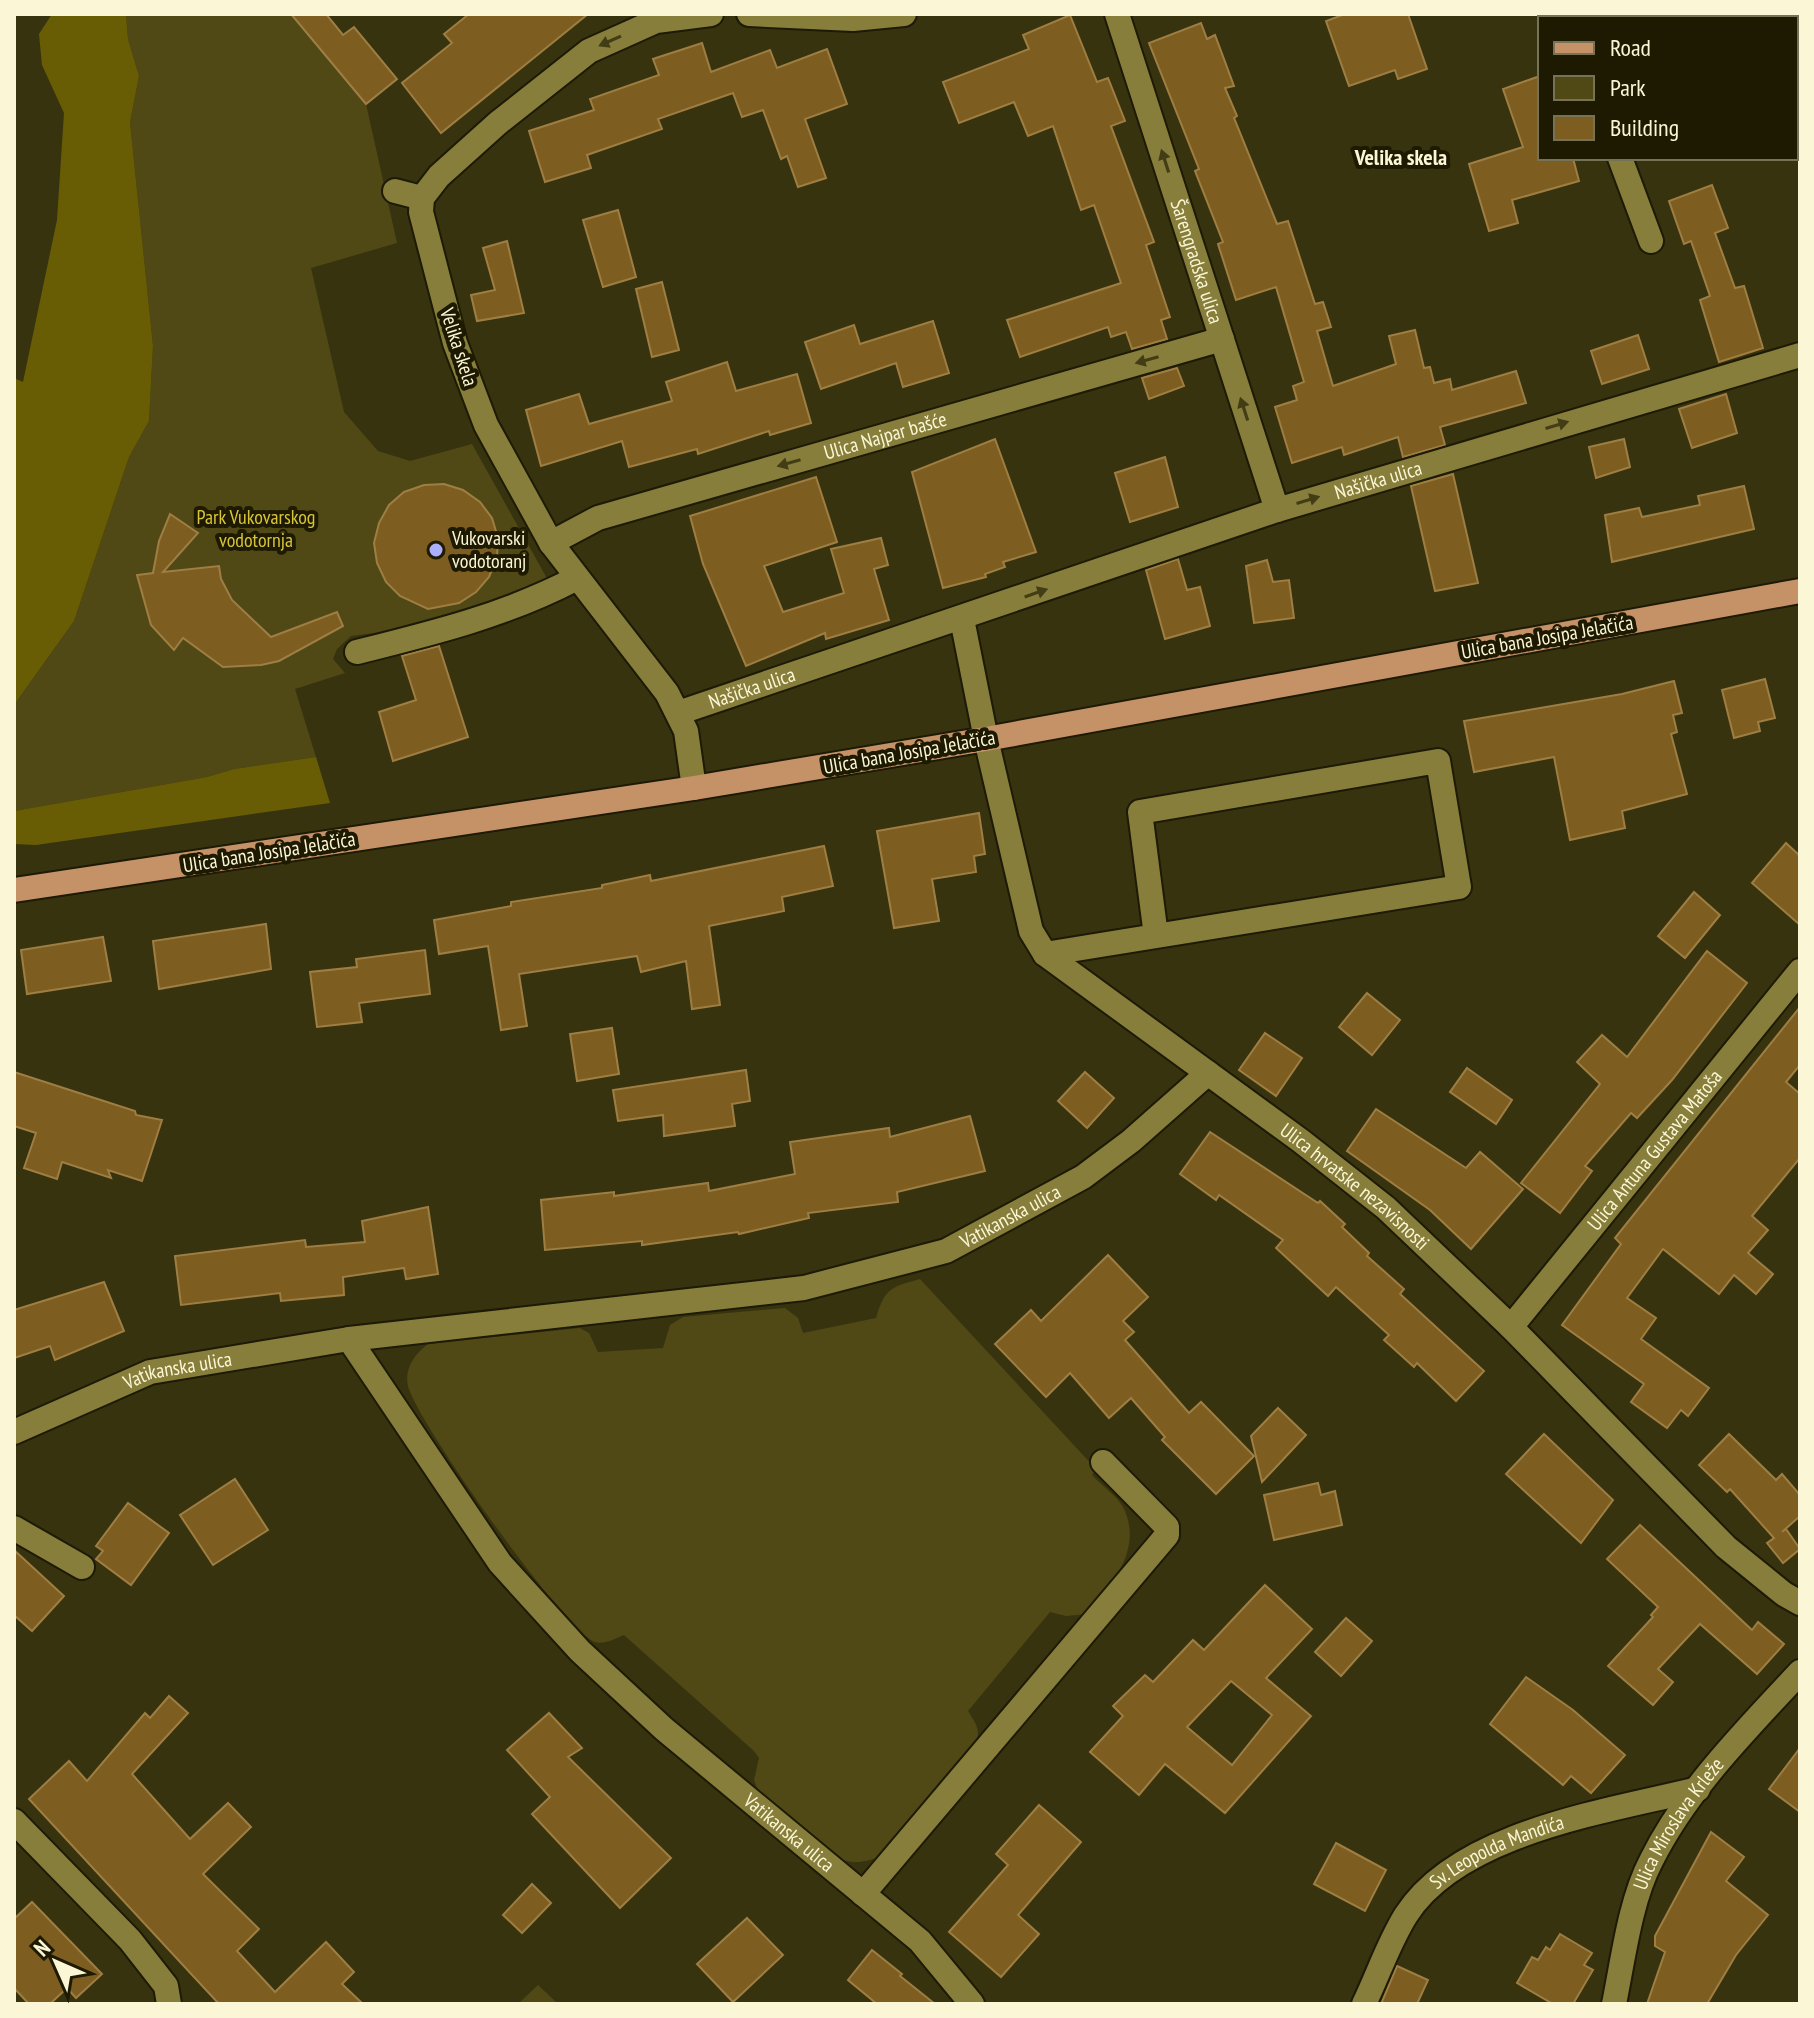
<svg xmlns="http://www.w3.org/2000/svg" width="1814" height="2018" font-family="'PT Sans Narrow',sans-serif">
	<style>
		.green { fill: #504916 }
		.forest { fill: #685d05 }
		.building { fill: #7d5d20; stroke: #9e7e42; stroke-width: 2; fill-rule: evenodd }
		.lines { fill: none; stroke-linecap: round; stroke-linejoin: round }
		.minor-casing { stroke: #1d1a06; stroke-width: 28 }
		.major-casing { stroke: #1d1a06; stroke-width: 28 }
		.minor { stroke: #877e3c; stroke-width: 24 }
		.major { stroke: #c59267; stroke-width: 24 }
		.oneway { fill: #433d16 }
		.poi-dot { fill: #abaffb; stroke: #1e1a01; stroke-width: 3 }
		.labels { text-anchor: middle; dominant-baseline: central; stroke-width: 8; stroke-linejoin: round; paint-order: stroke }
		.street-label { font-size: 20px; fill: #fbf6d5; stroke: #1e1a01 }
		.park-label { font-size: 20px; fill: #d8c538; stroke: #1e1a01 }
		.poi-label { font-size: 20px; fill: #fbf6d5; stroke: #1e1a01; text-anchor: start }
		.neighbourhood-label { font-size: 22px; font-weight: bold; fill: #fbf6d5; stroke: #1e1a01 }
	</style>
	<rect width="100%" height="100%" fill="#38330f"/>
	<g class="green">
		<polygon points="126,14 291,14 366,104 397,243 311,268 344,412 378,451 410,461 472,444 549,582 413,628 351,636 337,649 333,659 345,673 295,689 316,757 234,769 207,777 14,811 14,705 74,621 129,457 149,421 153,346 130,122 139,76 128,39"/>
		<path d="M920,1279L1096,1469L1092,1475C1101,1485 1117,1496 1123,1507C1144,1548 1112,1585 1087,1614L1066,1616L1050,1612L968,1711C977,1725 982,1732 974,1747L882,1856C865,1862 855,1865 837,1858L758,1791L754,1780L759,1758L754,1751L624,1635C616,1638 605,1645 595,1642C565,1632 416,1420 408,1386C404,1368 415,1354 428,1344L580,1328L589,1333L598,1352L663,1348L670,1325L683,1317L785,1308L798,1318L803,1333L876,1318C885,1288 891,1287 920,1279Z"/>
		<polygon points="538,1985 558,2004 518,2004"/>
	</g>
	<g class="forest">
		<polygon points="52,14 126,14 128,39 139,76 130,122 153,346 149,421 129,457 74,621 14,705 14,378 23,382 57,220 64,113 42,65 39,34"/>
		<polygon points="316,757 330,803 36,845 14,844 14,811 207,777 234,769"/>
	</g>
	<g class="building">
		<polygon points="291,14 326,14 343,35 354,27 397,79 366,104"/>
		<polygon points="469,14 588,14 441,133 402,83 452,43 444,34"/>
		<polygon points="1345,14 1408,14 1427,69 1398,79 1395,70 1349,86 1326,21"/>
		<polygon points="1070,15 1097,82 1108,78 1125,121 1111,126 1154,242 1146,245 1170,317 1161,320 1167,339 1132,349 1126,332 1111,337 1108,327 1020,357 1007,320 1121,283 1094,205 1081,210 1053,126 1028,136 1014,102 959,123 943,82 1029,49 1023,35"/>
		<polygon points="1201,23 1207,39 1215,35 1234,86 1225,88 1237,116 1234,118 1277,224 1288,221 1315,304 1323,302 1331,327 1317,331 1333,386 1396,364 1389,336 1415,330 1424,368 1430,367 1434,383 1450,379 1452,390 1516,371 1526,403 1440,427 1445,445 1403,457 1398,437 1344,455 1342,447 1292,463 1275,407 1297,400 1293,386 1304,382 1276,287 1236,300 1218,244 1223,242 1195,171 1199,169 1149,43"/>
		<polygon points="702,43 711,72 770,50 777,68 827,49 847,104 805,119 826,178 798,187 787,156 781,159 763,110 742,117 733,93 658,119 662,129 587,155 591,168 545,182 529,131 594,110 590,99 659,75 653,59"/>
		<polygon points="1540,76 1540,158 1573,158 1579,181 1512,200 1518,223 1489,231 1469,164 1523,147 1503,89"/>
		<polygon points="1712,185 1728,228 1715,233 1735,288 1744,286 1763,348 1719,362 1700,300 1710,296 1691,241 1684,244 1669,201"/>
		<polygon points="618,210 636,277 603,287 583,220"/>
		<polygon points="507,241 524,313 477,321 471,295 495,290 483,248"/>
		<polygon points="662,282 679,350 652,357 636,289"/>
		<polygon points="933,321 949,373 903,387 896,363 821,389 805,342 854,325 860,344"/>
		<polygon points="1638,335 1649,369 1602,384 1591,351"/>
		<polygon points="727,362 736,391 797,374 811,423 770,435 769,431 698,454 697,449 629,467 622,441 541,466 526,410 579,394 589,424 672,401 666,382"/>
		<polygon points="1177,368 1184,386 1149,399 1142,378"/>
		<polygon points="1726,394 1737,433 1692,448 1679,409"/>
		<polygon points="995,439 1036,552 1003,562 1005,567 985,574 986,577 943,588 912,472"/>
		<polygon points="1624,439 1630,467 1596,478 1589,447"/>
		<polygon points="1165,457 1178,507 1130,522 1115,473"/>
		<polygon points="1453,474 1478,583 1435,591 1411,486"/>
		<polygon points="816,477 837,542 764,566 783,612 844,593 831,549 881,538 888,565 874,569 889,620 826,639 825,633 746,666 703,564 690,516"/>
		<polygon points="444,484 463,490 480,502 492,518 498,538 497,558 489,577 476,592 459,603 428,609 400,596 386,582 377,563 374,543 379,523 389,505 404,492 424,485"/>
		<polygon points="1744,486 1754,529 1612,562 1605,515 1639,508 1642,517 1700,505 1698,496"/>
		<polygon points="170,514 198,533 163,572 219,566 221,579 232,600 271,637 337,612 343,626 279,661 261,665 223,667 183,638 174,650 151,625 137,575 153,573 159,541"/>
		<polygon points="1178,559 1187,590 1200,587 1210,626 1165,639 1146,570"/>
		<polygon points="1267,560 1273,582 1289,580 1294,618 1254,623 1246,566"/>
		<polygon points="439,646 468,737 393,761 379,712 416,700 402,656"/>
		<polygon points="1765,679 1775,718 1758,722 1760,731 1734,738 1722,690"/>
		<polygon points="1674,681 1682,713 1673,715 1677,732 1671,734 1687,794 1622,811 1625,828 1570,840 1554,757 1474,772 1464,721 1622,694"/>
		<polygon points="979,813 985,854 974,856 976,872 932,879 939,921 894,928 877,831"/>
		<polygon points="1786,843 1800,856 1800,925 1752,883"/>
		<polygon points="824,846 833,886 782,897 784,911 709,926 720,1005 692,1009 686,961 641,972 637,956 519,974 527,1026 501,1030 488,946 439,954 434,920 511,906 511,902 602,888 602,885 650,875 651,881"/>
		<polygon points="1694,892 1720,915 1685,958 1658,936"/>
		<polygon points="266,924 271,969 159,989 153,941"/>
		<polygon points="103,937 111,981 27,994 21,950"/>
		<polygon points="425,950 430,994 359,1003 362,1022 317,1027 310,972 357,967 356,959"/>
		<polygon points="1707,951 1747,983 1672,1080 1637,1118 1631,1113 1585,1166 1592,1171 1560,1213 1521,1183 1600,1084 1577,1062 1602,1035 1627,1057"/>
		<polygon points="1367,993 1400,1020 1372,1055 1339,1027"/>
		<polygon points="1800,1007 1800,1065 1786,1082 1800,1094 1800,1158 1752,1216 1768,1230 1748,1253 1773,1274 1756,1294 1734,1275 1719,1294 1663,1249 1627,1298 1656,1318 1641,1339 1709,1388 1688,1416 1681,1410 1667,1428 1631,1402 1644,1384 1562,1325 1621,1244 1615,1238"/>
		<polygon points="612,1028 619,1074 577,1081 570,1034"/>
		<polygon points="1265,1033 1302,1058 1276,1096 1239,1070"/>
		<polygon points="1467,1068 1512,1100 1496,1124 1450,1092"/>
		<polygon points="746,1070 750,1101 732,1104 735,1126 664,1136 663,1115 618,1121 613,1090"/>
		<polygon points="14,1072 135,1111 136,1115 162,1120 142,1181 108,1170 111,1178 62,1162 57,1179 24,1168 36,1133 14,1126"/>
		<polygon points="1085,1072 1114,1098 1087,1128 1058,1101"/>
		<polygon points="1376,1109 1466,1168 1480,1152 1523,1189 1471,1249 1430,1210 1347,1151"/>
		<polygon points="970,1116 985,1171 897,1192 898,1202 808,1213 809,1218 739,1234 738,1232 642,1245 642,1241 545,1250 541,1200 614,1192 614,1196 708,1183 709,1191 795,1174 790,1142 889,1128 890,1137"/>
		<polygon points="1210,1132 1318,1203 1320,1201 1345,1224 1342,1227 1369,1253 1367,1256 1404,1289 1400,1294 1484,1371 1456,1401 1417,1363 1414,1367 1384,1340 1389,1335 1336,1287 1328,1296 1276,1248 1283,1240 1219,1195 1216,1200 1180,1174"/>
		<polygon points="428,1207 438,1274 406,1279 404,1268 343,1277 344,1295 281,1301 280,1293 181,1305 175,1256 305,1240 306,1247 365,1242 362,1221"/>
		<polygon points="1108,1255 1148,1297 1123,1321 1134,1332 1125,1340 1189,1413 1201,1402 1254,1456 1216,1494 1162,1440 1165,1437 1131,1398 1109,1418 1070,1373 1046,1397 995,1344 1031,1310 1041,1321"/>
		<polygon points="104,1282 124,1331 55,1360 50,1346 14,1358 14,1310"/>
		<polygon points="1278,1408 1306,1435 1262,1482 1251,1436"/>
		<polygon points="1544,1434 1613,1500 1581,1543 1506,1474"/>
		<polygon points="1729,1434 1776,1480 1782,1474 1800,1495 1800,1516 1782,1532 1786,1529 1800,1549 1783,1563 1767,1543 1774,1538 1730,1489 1727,1492 1699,1465"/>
		<polygon points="235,1479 268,1530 213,1565 180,1515"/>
		<polygon points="1318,1483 1321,1495 1335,1491 1342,1525 1274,1540 1264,1495"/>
		<polygon points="128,1503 169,1533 131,1585 96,1559 103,1551 96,1546"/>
		<polygon points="1640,1525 1752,1630 1758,1622 1784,1644 1757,1674 1700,1624 1658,1669 1673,1682 1653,1705 1608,1666 1653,1617 1651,1615 1658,1607 1607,1559"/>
		<polygon points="14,1550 64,1596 32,1631 14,1615"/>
		<path d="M1265,1585L1312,1629L1266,1678L1311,1716L1225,1813L1165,1764L1139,1795L1090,1752L1123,1716L1113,1706L1145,1675L1153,1682L1193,1640L1204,1650ZM1231,1681L1272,1715L1232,1765L1187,1727Z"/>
		<polygon points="1346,1618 1372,1641 1341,1676 1315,1652"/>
		<polygon points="1526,1677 1573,1710 1625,1755 1591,1793 1571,1776 1563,1785 1490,1724"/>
		<polygon points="169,1696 188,1713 132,1774 190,1839 228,1803 251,1827 203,1874 259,1929 237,1951 275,1992 326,1942 354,1972 342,1984 363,2004 219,2004 29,1799 69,1761 87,1781 145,1713 150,1718"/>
		<polygon points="549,1713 582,1748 568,1757 671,1858 620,1908 532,1814 550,1797 507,1750"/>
		<polygon points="1800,1748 1800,1812 1769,1789"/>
		<polygon points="1039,1805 1081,1842 1018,1915 1039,1934 1001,1977 949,1932 1008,1865 996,1854"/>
		<polygon points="1711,1832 1744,1857 1726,1881 1768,1915 1736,1955 1707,2004 1647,2004 1665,1952 1655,1946 1655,1936"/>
		<polygon points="1336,1843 1386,1870 1365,1911 1314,1884"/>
		<polygon points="532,1884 551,1903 522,1933 503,1915"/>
		<polygon points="32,1902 102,1974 76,1998 67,1988 50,2004 29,2004 14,1988 14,1919"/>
		<polygon points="747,1918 783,1955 733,2002 697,1964"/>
		<polygon points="1560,1934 1592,1953 1584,1965 1593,1970 1573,2004 1553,2004 1517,1983 1532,1957 1538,1960 1546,1947 1550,1950"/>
		<polygon points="872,1950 902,1974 900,1976 935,2004 877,2004 848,1980"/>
		<polygon points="1397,1966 1428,1980 1417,2004 1381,2004"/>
	</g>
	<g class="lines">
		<g class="minor-casing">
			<g id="minor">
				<polyline points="749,14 853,19 904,14"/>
				<path id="s1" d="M1117,14L1277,510"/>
				<polyline points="1566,14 1567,18"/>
				<polyline points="1620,158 1651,241"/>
				<polyline points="395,191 422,198"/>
				<path id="s2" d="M551,543L598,518L1222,339"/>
				<path id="s3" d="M962,619L986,739L1031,931L1045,954L1301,1141L1386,1208L1511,1327L1726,1547L1784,1594L1800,1603"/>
				<path d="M357,652C433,633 506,615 575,579"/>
				<path id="s4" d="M678,713L1277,510L1800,355"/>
				<polyline points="694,788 686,731 667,693 551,543 486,425 455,343 421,212 422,198 439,176 498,123 589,51 656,21 711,14"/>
				<polyline points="1045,954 1459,887 1438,761 1140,812 1156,936"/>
				<path id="s5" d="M1511,1327L1800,971"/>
				<path id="s6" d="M349,1339L500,1563L580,1651L664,1729L920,1941L972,2004"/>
				<path id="s7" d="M14,1432L150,1372L349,1339L804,1288L946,1251L1083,1177L1131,1141L1208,1073"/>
				<polyline points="14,1528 82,1567"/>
				<polyline points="14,1821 130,1940 166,1986 169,2004"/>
				<polyline points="863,1894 1167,1535 1167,1527 1103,1462"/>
				<path id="s8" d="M1364,2004C1378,1975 1389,1942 1406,1915C1459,1832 1609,1811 1698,1789"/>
				<path id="s9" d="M1614,2004C1623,1960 1630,1901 1651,1861C1686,1790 1747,1729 1800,1672"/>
			</g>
		</g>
		<g class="major-casing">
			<polyline id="major" points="14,890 694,788 986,739 1800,591"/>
		</g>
		<use href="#minor" class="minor"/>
		<use href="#major" class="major"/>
	</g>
	<defs><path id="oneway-solid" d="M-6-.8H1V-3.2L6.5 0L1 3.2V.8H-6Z" transform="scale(2)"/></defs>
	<g class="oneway">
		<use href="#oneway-solid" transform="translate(610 41) rotate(156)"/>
		<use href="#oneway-solid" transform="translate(1165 161) rotate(-108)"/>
		<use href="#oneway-solid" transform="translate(1147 360) rotate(164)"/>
		<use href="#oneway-solid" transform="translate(1244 409) rotate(-108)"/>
		<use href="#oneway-solid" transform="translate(1557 425) rotate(-17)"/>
		<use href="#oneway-solid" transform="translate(789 463) rotate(164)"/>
		<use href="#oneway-solid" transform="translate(1308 500) rotate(-17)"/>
		<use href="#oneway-solid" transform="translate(1036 593) rotate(-19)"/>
	</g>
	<circle class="poi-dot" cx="436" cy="550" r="8"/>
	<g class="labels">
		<g class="street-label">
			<text stroke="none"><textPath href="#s1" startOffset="260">Šarengradska ulica</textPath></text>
			<text transform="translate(459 347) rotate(72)">Velika skela</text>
			<text stroke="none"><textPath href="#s2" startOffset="352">Ulica Najpar bašće</textPath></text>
			<text stroke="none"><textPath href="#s4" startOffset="738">Našička ulica</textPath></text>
			<text transform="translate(1547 637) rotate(-10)">Ulica bana Josipa Jelačića</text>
			<text stroke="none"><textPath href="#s4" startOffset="78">Našička ulica</textPath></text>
			<text transform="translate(909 752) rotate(-10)">Ulica bana Josipa Jelačića</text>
			<text transform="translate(269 852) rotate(-9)">Ulica bana Josipa Jelačića</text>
			<text stroke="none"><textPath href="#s5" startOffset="228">Ulica Antuna Gustava Matoša</textPath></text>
			<text stroke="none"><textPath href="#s3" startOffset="734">Ulica hrvatske nezavisnosti</textPath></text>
			<text stroke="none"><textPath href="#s7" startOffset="1028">Vatikanska ulica</textPath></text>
			<text stroke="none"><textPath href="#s7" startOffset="176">Vatikanska ulica</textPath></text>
			<text stroke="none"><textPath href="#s9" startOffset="194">Ulica Miroslava Krleže</textPath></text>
			<text stroke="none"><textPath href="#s6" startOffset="666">Vatikanska ulica</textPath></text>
			<text stroke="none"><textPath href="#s8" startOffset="212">Sv. Leopolda Mandića</textPath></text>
		</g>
		<g class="park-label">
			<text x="256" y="517">Park Vukovarskog<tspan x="256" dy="23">vodotornja</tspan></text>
		</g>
		<g class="poi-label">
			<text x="452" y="538">Vukovarski<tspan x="452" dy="23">vodotoranj</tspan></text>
		</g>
		<g class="neighbourhood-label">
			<text x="1401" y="157">Velika skela</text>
		</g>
	</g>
	<rect width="1814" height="2018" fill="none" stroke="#fbf6d5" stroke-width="32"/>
	<rect x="1538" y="16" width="260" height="144" fill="#1e1a01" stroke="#767256" stroke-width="2"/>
	<rect x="1554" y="42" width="40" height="12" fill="#c59267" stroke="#767256" stroke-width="2"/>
	<text x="1610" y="56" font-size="24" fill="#fbf6d5">Road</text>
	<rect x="1554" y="76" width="40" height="24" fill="#504916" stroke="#767256" stroke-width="2"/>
	<text x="1610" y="96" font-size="24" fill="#fbf6d5">Park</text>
	<rect x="1554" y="116" width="40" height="24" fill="#7d5d20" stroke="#767256" stroke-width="2"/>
	<text x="1610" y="136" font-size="24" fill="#fbf6d5">Building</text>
	<g transform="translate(56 1962) rotate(315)" stroke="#1e1a01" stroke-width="6" paint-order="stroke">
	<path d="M0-6L14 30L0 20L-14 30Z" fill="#fbf6d5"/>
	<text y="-12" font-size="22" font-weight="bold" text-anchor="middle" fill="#fbf6d5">N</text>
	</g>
</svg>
